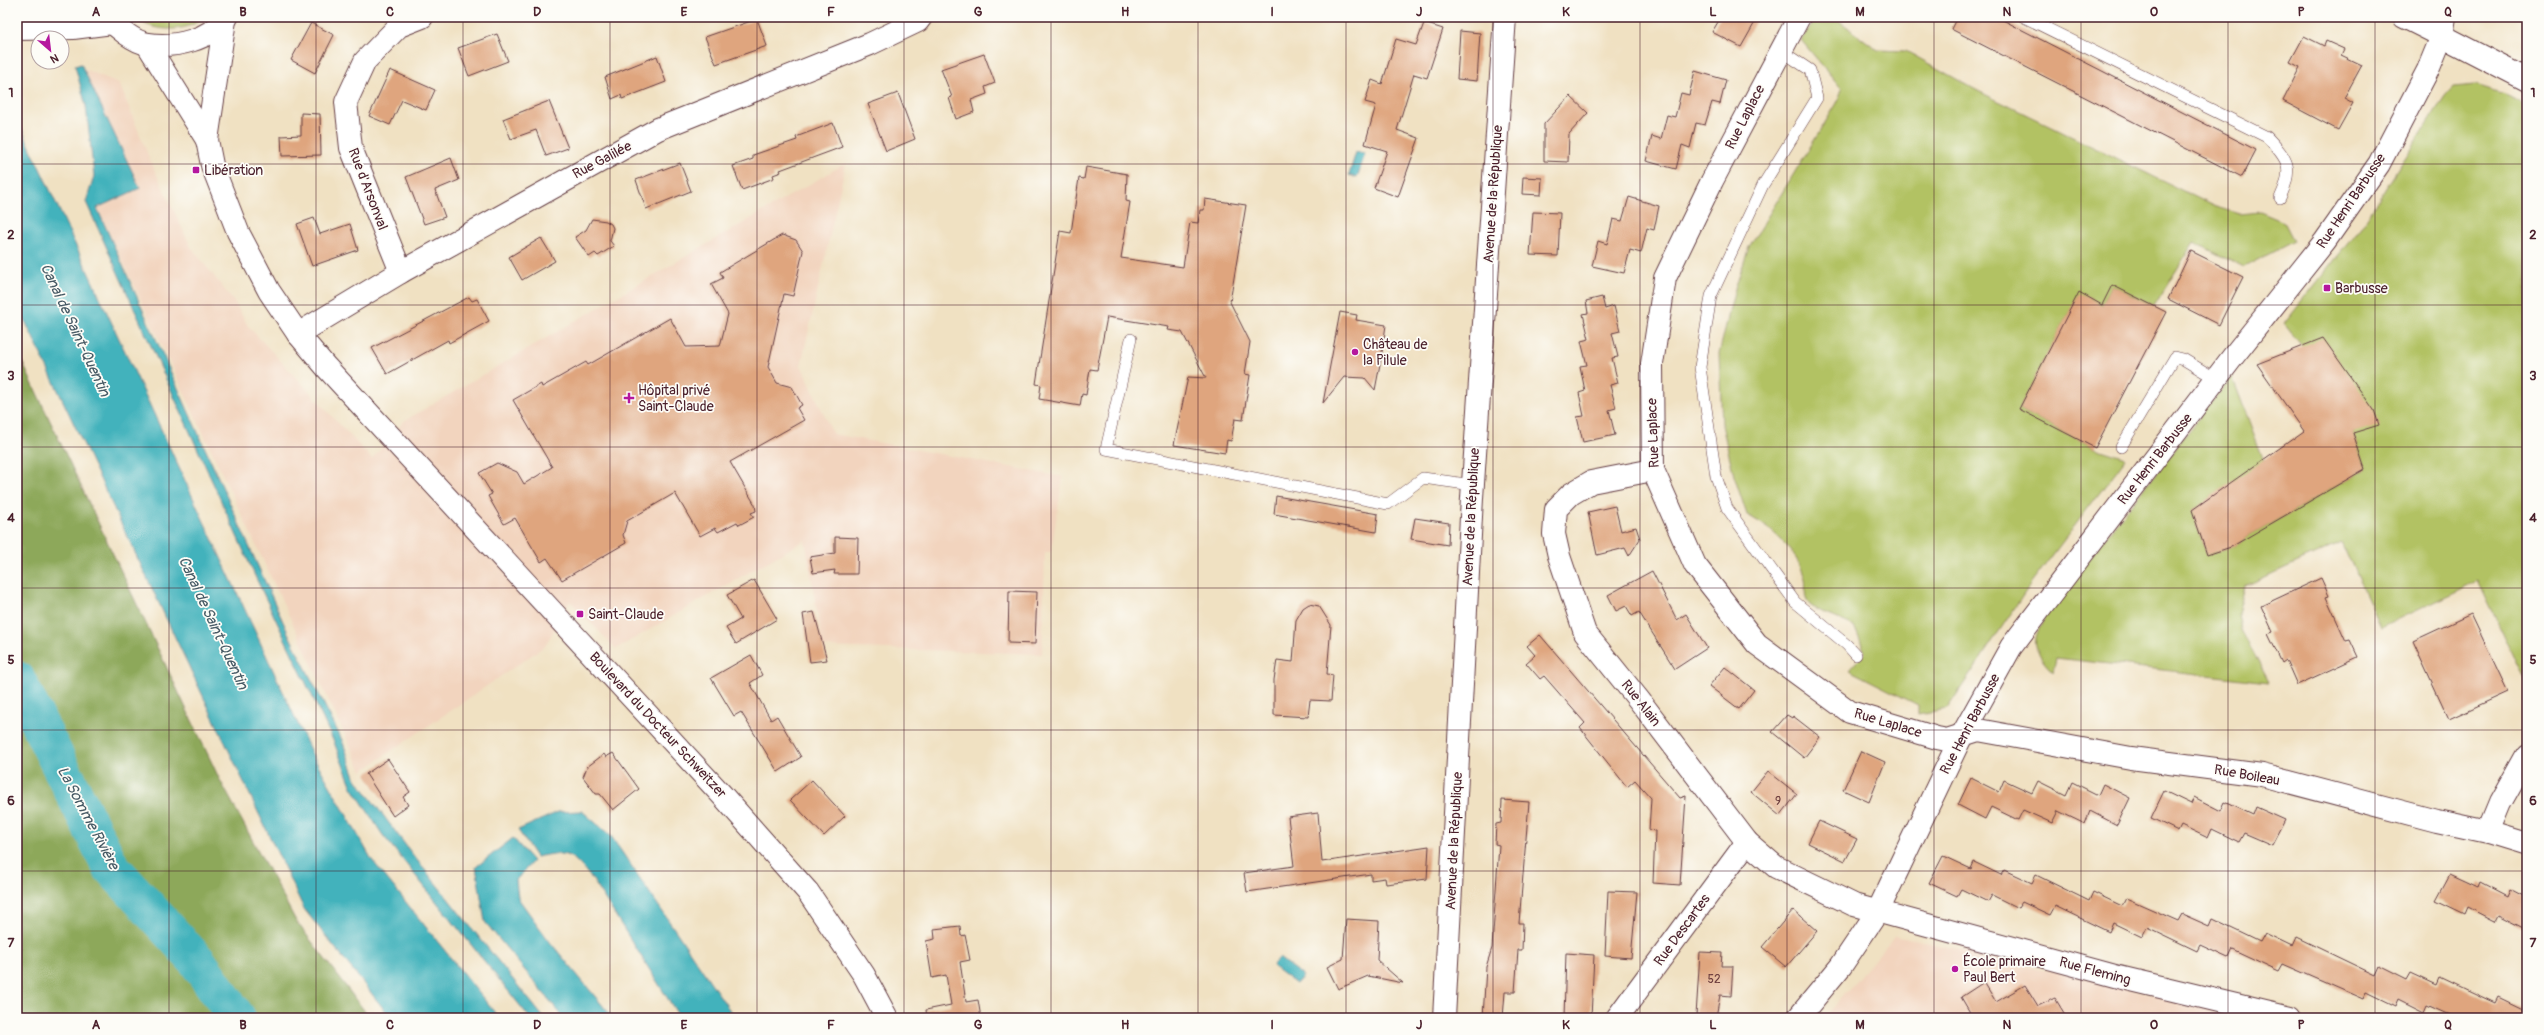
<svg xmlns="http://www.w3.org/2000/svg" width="2544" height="1035" font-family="Pangolin,sans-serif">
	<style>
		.built { fill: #f2d4be }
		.green { fill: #b2c264; stroke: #7e7048 }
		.forest { fill: #8da85a; stroke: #6c6442 }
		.water { fill: #43b2bc; stroke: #466874 }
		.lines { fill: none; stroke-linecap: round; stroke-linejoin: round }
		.river { stroke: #43b2bc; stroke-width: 38 }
		.building { fill: #dfa57e }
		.service-casing { stroke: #633c42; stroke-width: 12 }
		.minor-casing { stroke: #633c42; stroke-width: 24 }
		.tertiary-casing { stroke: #633c42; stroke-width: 24 }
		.secondary-casing { stroke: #633c42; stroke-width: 24 }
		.service { stroke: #fff; stroke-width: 11 }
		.minor { stroke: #fff; stroke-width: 22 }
		.tertiary { stroke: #fff; stroke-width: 22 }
		.secondary { stroke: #fff; stroke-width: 22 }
		.grid { fill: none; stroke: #4a1f2b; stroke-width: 1; stroke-opacity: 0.55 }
		.poi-dot { fill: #b5179e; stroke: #fdfcf7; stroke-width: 1.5 }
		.labels { text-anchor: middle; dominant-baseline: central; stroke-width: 3.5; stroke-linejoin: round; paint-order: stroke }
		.number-label { font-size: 12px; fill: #6f4040 }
		.street-label { font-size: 14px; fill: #4a1f2b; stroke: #fdfcf7 }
		.poi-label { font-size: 14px; fill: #4a1f2b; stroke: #fdfcf7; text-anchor: start }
		.water-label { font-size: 15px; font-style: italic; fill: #475a65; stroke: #fdfcf7 }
		.neatline { fill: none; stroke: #4a1f2b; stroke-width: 1.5 }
		.grid-label { font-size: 13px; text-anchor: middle; font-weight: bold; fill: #4a1f2b }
	</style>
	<rect width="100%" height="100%" fill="#fdfcf7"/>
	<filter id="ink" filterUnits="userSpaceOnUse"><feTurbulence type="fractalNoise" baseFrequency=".025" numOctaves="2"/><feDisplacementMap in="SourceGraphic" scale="8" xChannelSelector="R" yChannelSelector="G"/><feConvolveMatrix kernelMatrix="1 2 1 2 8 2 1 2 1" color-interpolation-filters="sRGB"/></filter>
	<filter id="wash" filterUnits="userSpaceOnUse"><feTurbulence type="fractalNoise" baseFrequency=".012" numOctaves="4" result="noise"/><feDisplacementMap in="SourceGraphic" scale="16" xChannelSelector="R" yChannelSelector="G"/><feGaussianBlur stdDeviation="0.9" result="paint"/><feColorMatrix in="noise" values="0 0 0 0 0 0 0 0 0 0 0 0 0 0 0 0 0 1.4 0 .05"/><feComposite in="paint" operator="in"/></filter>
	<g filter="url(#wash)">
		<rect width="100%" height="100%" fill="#f0e1c2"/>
		<g class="built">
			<polygon points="84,69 119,83 152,165 191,247 235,303 248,326 372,459 404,421 846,163 801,365 833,434 1063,477 1051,552 1045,552 1042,654 823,647 805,540 616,649 570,601 545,646 362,771 97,207 116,138"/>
			<polygon points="1895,935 2226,1011 2255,1018 1825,1018"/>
		</g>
		<g class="green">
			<path d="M132,17H204C184,35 152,31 132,17Z"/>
			<path d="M1817,17H1834L1878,50L1906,51L1978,91L2216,207L2239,214L2260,212L2284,222L2294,241L2244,267L2194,242L2154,306L2112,285L2102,305L2079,293L2019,409L2095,448L2126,458L2030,585L1947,709L1918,714V705L1849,670L1865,652L1854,626C1846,622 1815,610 1810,605C1802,597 1807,588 1805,579C1798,551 1771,527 1747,515L1734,476L1722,425L1719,354L1734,292L1749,247L1837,103L1842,89L1801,40Z"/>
			<path d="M2476,85L2504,94L2527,106V374L2525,375L2527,379V685L2478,581L2381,627L2342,542L2245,586L2238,614L2241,630L2269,682L2056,658L2053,672C2024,643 2036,634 2054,603L2232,376L2264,461L2192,510L2207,555L2231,547L2365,469L2353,433L2302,346L2284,324L2360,228L2445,96L2453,87Z"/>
		</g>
		<polygon class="forest" points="17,351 220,780 296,921 370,1018 17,1018"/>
		<g class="water">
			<polygon points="81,64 140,188 97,208 289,635 342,740 356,779 413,855 544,1018 530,1018 382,834 352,787 333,740 255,576 86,202 94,176 86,106 75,66"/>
			<polygon points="17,119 312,754 372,860 499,1018 391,1018 304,909 17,304"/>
			<polygon points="1356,152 1365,154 1357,178 1349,175"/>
			<path d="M582,811L611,836L735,1018H680L593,880C571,854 571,850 536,857L518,830L558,812Z"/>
			<polygon points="513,838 533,861 516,880 518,898 550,942 613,1018 564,1018 485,922 476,867"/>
			<polygon points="1279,958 1303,976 1296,984 1272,966"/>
		</g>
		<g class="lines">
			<polyline class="river" points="17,680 111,867 197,961 237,1018"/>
		</g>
		<g id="blocks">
			<g class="building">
				<polygon points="1721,17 1758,17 1741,47 1712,32"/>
				<polygon points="1957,17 1997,17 2256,150 2242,177 1951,29"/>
				<polygon points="757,19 767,46 716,64 705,37"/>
				<polygon points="311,23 334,35 315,73 291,60"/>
				<polygon points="1424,23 1443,29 1427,78 1414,74 1397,130 1419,138 1398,197 1374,188 1387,151 1365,144 1376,105 1365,102 1372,80 1382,84 1396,39 1416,45"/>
				<polygon points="1460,31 1480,33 1477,81 1457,79"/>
				<polygon points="497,34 508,61 469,76 458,48"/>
				<polygon points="2304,36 2324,46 2326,41 2344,49 2341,55 2362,65 2344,98 2353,103 2338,130 2283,101 2300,67 2290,62"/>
				<polygon points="984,54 995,83 985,87 987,94 971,100 974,112 956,119 949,98 952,97 941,69"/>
				<polygon points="657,56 666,82 622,99 621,95 612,99 605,77"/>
				<polygon points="390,70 435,90 426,110 402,100 390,125 369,116"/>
				<polygon points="1695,71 1726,80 1720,104 1712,102 1705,125 1696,123 1690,148 1682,145 1676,169 1646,161 1652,136 1661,139 1667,115 1675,117 1681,93 1689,95"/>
				<polygon points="898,93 915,139 886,151 868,104"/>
				<polygon points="1570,96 1588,113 1569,134 1568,162 1544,161 1544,124"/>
				<polygon points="549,101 568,148 546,156 536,130 511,139 503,119"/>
				<polygon points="301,113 320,114 321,155 282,156 281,136 301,135"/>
				<polygon points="833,123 842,147 780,170 781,172 773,175 774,178 742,190 733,166 753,159 753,155 797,140 796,137"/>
				<polygon points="451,158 459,180 435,190 445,217 424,224 406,177"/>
				<polygon points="680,163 691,191 646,209 636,180"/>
				<polygon points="1086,167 1127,174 1126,201 1130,202 1121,258 1183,267 1190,222 1198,223 1200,210 1204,210 1205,199 1246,205 1230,302 1250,342 1245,374 1250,375 1243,420 1235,419 1231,441 1227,440 1225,453 1174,445 1188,377 1206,378 1182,332 1168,330 1169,327 1107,317 1097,370 1090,369 1086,395 1082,394 1080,406 1039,399 1041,385 1036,384 1038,371 1060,231 1071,233 1079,178 1084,179"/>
				<polygon points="1523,177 1542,178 1541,195 1522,194"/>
				<polygon points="1629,197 1659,206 1654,230 1647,228 1641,253 1630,250 1624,273 1592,266 1598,241 1607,244 1613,219 1622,221"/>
				<polygon points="1533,212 1560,213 1558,256 1530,255"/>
				<polygon points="314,218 320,234 350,224 358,250 312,266 297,224"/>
				<polygon points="592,219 606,221 611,224 613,228 610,241 614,246 598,256 595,253 589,257 575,237 586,230"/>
				<polygon points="782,235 796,240 803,251 793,296 784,294 768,367 777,383 792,387 802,405 797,408 804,420 730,462 755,505 756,511 751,513 754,517 739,525 737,522 718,532 715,528 700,536 675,493 627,521 623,535 626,543 562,580 547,558 541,562 515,518 504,524 488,496 492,494 479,473 497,463 517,472 524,484 552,467 513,400 541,384 542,387 586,362 588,365 670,318 686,347 720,346 728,314 711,284 723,278 720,272"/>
				<polygon points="541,238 555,261 522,280 509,257"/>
				<polygon points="2191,251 2243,277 2219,325 2168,299"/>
				<polygon points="2112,285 2166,312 2095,448 2019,409 2079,292 2102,305"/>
				<polygon points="469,297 472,301 477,299 489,321 449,343 448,340 387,374 372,348"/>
				<polygon points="1602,297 1605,309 1614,306 1620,331 1612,333 1618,357 1612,358 1618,383 1610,385 1616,408 1609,410 1615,435 1583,442 1577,417 1584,416 1579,393 1585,391 1580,366 1587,365 1581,341 1589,339 1583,314 1588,313 1586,301"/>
				<polygon points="1340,312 1357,315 1356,320 1386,325 1381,359 1375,390 1365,378 1344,377 1323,403"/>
				<polygon points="2323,338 2374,410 2379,425 2353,433 2365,469 2231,547 2207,555 2192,510 2304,431 2257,364"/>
				<polygon points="1276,496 1378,514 1376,532 1274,514"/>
				<polygon points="1615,506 1621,531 1636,527 1640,539 1629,556 1625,548 1597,555 1588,512"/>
				<polygon points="1415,518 1449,523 1448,545 1411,539"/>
				<polygon points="835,537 858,538 857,574 834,574 835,570 813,573 810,557 835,553"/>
				<polygon points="1652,571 1677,620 1686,614 1707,648 1675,669 1639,612 1632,616 1626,606 1616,611 1608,595"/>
				<polygon points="2321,578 2329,596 2326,597 2346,641 2350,640 2358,657 2297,685 2286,660 2282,663 2268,634 2273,632 2261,606"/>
				<polygon points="754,580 777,619 736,644 726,628 741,619 727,595"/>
				<polygon points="1009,591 1037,592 1035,644 1008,643"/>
				<polygon points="1309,604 1319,606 1331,625 1327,674 1333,675 1331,701 1310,700 1308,717 1274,715 1274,680 1277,660 1293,662 1296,620 1303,608"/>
				<polygon points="814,612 827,660 810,662 803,614"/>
				<polygon points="2471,614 2508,692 2449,719 2413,641"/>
				<polygon points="1540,635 1680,798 1686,796 1680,885 1653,883 1655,831 1649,830 1651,798 1635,780 1627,787 1580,728 1585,723 1544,676 1540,679 1526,663 1535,655 1527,646"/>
				<polygon points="751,655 762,675 750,683 771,720 777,716 801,757 778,772 741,712 734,716 711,678"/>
				<polygon points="1725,667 1754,690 1739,709 1709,686"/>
				<polygon points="1787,715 1792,718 1793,716 1820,737 1804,758 1772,732"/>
				<polygon points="1861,751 1885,762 1869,802 1843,790"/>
				<polygon points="613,753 639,789 613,810 600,794 596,794 583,777 587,767 604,754 606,757"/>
				<polygon points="388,759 410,792 403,797 408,805 393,816 366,774"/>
				<polygon points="1768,771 1797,794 1780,816 1751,792"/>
				<polygon points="1971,778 1999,792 2004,780 2032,793 2038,781 2066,795 2072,782 2098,795 2103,784 2130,798 2117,825 2090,811 2085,824 2058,811 2052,823 2023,810 2018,820 1991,807 1985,819 1958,805"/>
				<polygon points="812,780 845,816 824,836 790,800"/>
				<polygon points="2164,791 2191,804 2194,797 2221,811 2225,802 2253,815 2256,807 2285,820 2272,845 2244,833 2239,842 2212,829 2208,838 2181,825 2178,831 2151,818"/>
				<polygon points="1502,800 1529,802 1519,923 1523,923 1522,950 1518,950 1515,992 1505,992 1503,1018 1483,1018 1486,967 1492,948 1499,845 1495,844 1496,824 1501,823"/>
				<polygon points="1318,813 1322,862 1429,846 1427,879 1386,884 1385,878 1371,880 1371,874 1247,892 1244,873 1294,866 1288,817"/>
				<polygon points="1819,821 1857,839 1845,861 1808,843"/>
				<polygon points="1943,856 1971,869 1974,862 2001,875 2004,870 2032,883 2036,875 2089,901 2093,892 2122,906 2126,898 2178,921 2182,914 2209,926 2212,919 2260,942 2265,933 2292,946 2296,937 2375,975 2379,966 2407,980 2411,973 2437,985 2440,978 2495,1004 2498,998 2527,1012 2527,1018 2456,1018 2427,1005 2424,1012 2398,999 2395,1006 2366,992 2363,999 2283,964 2279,971 2232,949 2228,958 2200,945 2197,951 2147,927 2142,937 2113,923 2109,932 2055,906 2050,915 2022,902 2018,908 1992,895 1988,902 1961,889 1957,896 1929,883"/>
				<polygon points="2450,874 2478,887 2480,882 2507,896 2510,889 2527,898 2527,930 2498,915 2495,921 2468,907 2465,914 2436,900"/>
				<polygon points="1608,891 1637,892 1631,958 1605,956"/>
				<polygon points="1793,910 1817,931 1786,967 1762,947"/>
				<polygon points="1346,919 1379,921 1377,960 1403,983 1368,976 1338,989 1327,967 1343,959"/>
				<polygon points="960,926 961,936 965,935 970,960 960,962 966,1002 978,1000 981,1018 927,1018 926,1010 951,1005 946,975 932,978 926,941 935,939 934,929"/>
				<polygon points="1700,952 1722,953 1721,966 1733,966 1731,996 1720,995 1716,1017 1696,1016"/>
				<polygon points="1566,953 1594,955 1591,1018 1564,1018"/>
				<polygon points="1984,982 1996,1002 2025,985 2038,1006 2055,998 2067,1018 1968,1018 1972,1016 1961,997"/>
			</g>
		</g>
	</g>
	<g filter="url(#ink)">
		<use href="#blocks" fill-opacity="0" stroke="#633c42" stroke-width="1"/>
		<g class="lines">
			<g class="service-casing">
				<g id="service">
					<path d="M2024,17L2267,137C2289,160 2294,168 2280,198"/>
					<polyline points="1780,50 1810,70 1817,98 1763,185 1711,296 1700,367 1716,476 1727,508 1795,602 1847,645 1856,655"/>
					<polyline points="1131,339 1106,449 1388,504 1423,478 1473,485"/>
					<polyline points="2121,447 2175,357 2183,359 2216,379"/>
				</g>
			</g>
			<g class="minor-casing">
				<g id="minor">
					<polyline points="1799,17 1712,181 1665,278 1652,364 1653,470 1695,565 1757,644 1850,712 1937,738 1947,740 1978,730 2131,758 2262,775 2437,821 2488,832 2527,844"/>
					<polyline points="2404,17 2442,36 2445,17"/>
					<polyline points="401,272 351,148 346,102 365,61 399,26 422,17"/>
					<polyline points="298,334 401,272 658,129 870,44 918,21 921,17"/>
					<polyline points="1653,470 1591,482 1571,494 1556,509 1554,534 1559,556 1585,633 1639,700 1747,842 1776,867 1854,905 2119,977 2290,1018"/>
					<polyline points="2488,832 2500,803 2527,755"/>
					<polyline points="1444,1018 1472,498 1505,17"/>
					<polyline points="1617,1018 1747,842"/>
				</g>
			</g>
			<g class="tertiary-casing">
				<g id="tertiary">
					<polyline points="225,20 207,140 212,165 238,232 269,291 298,334 326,367 722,795 808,892 864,975 887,1018"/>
					<polyline points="147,44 207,140"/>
					<polyline points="1798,1018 1841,966 1878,911 1962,735 2011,647 2235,354 2325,241 2379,164 2428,70 2442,36 2527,80"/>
				</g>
			</g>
			<g class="secondary-casing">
				<g id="secondary">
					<path d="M107,17C116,27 134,42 148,44C175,48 210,40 227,17"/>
					<polyline points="17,29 73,28 112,23"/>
				</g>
			</g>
			<use href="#service" class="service"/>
			<use href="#minor" class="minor"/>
			<use href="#tertiary" class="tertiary"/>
			<use href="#secondary" class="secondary"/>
		</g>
	</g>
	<path class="grid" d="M169,17V1018M316,17V1018M463,17V1018M610,17V1018M757,17V1018M904,17V1018M1051,17V1018M1198,17V1018M1346,17V1018M1493,17V1018M1640,17V1018M1787,17V1018M1934,17V1018M2081,17V1018M2228,17V1018M2375,17V1018M17,164H2527M17,305H2527M17,447H2527M17,588H2527M17,730H2527M17,871H2527"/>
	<g class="poi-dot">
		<rect x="192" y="166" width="8" height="8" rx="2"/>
		<rect x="2323" y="284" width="8" height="8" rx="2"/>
		<circle cx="1355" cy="352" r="4"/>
		<path d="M627 392h4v4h4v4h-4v4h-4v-4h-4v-4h4z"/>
		<rect x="576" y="610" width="8" height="8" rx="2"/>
		<circle cx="1955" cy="969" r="4"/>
	</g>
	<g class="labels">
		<g class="number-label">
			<text x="1778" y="801">9</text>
			<text x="1714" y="979">52</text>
		</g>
		<g class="street-label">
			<text transform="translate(1745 117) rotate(-63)">Rue Laplace</text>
			<text transform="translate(602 160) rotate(-28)">Rue Galilée</text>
			<text transform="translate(368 189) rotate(69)">Rue d'Arsonval</text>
			<text transform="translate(1493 194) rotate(-86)">Avenue de la République</text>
			<text transform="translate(2351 201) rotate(-56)">Rue Henri Barbusse</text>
			<text transform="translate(1653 433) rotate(-92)">Rue Laplace</text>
			<text transform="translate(2155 459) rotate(-52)">Rue Henri Barbusse</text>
			<text transform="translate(1471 517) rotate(-87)">Avenue de la République</text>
			<text transform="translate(1641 703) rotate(52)">Rue Alain</text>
			<text transform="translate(1888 723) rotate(17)">Rue Laplace</text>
			<text transform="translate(1970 724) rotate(-62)">Rue Henri Barbusse</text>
			<text transform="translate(658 725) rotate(47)">Boulevard du Docteur Schweitzer</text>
			<text transform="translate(2247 775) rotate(10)">Rue Boileau</text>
			<text transform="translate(1454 841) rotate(-87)">Avenue de la République</text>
			<text transform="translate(1682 930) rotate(-54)">Rue Descartes</text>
			<text transform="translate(2095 971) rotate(15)">Rue Fleming</text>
		</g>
		<g class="poi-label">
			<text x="204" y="170">Libération</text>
			<text x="2335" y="288">Barbusse</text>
			<text x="1363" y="344">Château de<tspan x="1363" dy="16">la Pilule</tspan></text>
			<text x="638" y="390">Hôpital privé<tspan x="638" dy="16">Saint-Claude</tspan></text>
			<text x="588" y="614">Saint-Claude</text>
			<text x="1963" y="961">École primaire<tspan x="1963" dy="16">Paul Bert</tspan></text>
		</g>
		<g class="water-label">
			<text transform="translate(75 330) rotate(65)">Canal de Saint-Quentin</text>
			<text transform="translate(213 623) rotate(65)">Canal de Saint-Quentin</text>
			<text transform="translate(88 818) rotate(62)">La Somme Rivière</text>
		</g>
	</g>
	<rect width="2544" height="1035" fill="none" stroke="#fdfcf7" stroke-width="44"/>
	<g transform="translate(50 50) rotate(152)"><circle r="19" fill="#fdfcf7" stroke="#b5a4a5"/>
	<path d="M0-3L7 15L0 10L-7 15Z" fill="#b5179e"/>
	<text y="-6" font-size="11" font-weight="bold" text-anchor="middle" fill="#4a1f2b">N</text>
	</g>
	<rect x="22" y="22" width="2500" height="991" class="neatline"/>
	<g class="grid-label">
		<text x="96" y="16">A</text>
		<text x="243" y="16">B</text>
		<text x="390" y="16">C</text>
		<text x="537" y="16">D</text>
		<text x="684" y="16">E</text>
		<text x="831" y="16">F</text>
		<text x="978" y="16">G</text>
		<text x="1125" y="16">H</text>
		<text x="1272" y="16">I</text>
		<text x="1419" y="16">J</text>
		<text x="1566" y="16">K</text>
		<text x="1713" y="16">L</text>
		<text x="1860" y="16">M</text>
		<text x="2007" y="16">N</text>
		<text x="2154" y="16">O</text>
		<text x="2301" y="16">P</text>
		<text x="2448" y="16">Q</text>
		<text x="11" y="97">1</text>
		<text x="2533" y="97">1</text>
		<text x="11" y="239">2</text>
		<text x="2533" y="239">2</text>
		<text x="11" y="380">3</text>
		<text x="2533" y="380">3</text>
		<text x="11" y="522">4</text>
		<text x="2533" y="522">4</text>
		<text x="11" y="664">5</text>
		<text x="2533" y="664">5</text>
		<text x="11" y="805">6</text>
		<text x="2533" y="805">6</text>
		<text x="11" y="947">7</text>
		<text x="2533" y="947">7</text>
		<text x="96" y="1029">A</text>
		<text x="243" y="1029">B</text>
		<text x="390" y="1029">C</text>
		<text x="537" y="1029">D</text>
		<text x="684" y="1029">E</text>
		<text x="831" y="1029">F</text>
		<text x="978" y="1029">G</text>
		<text x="1125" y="1029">H</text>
		<text x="1272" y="1029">I</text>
		<text x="1419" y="1029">J</text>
		<text x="1566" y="1029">K</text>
		<text x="1713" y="1029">L</text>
		<text x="1860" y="1029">M</text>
		<text x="2007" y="1029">N</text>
		<text x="2154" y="1029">O</text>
		<text x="2301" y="1029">P</text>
		<text x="2448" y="1029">Q</text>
	</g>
</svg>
